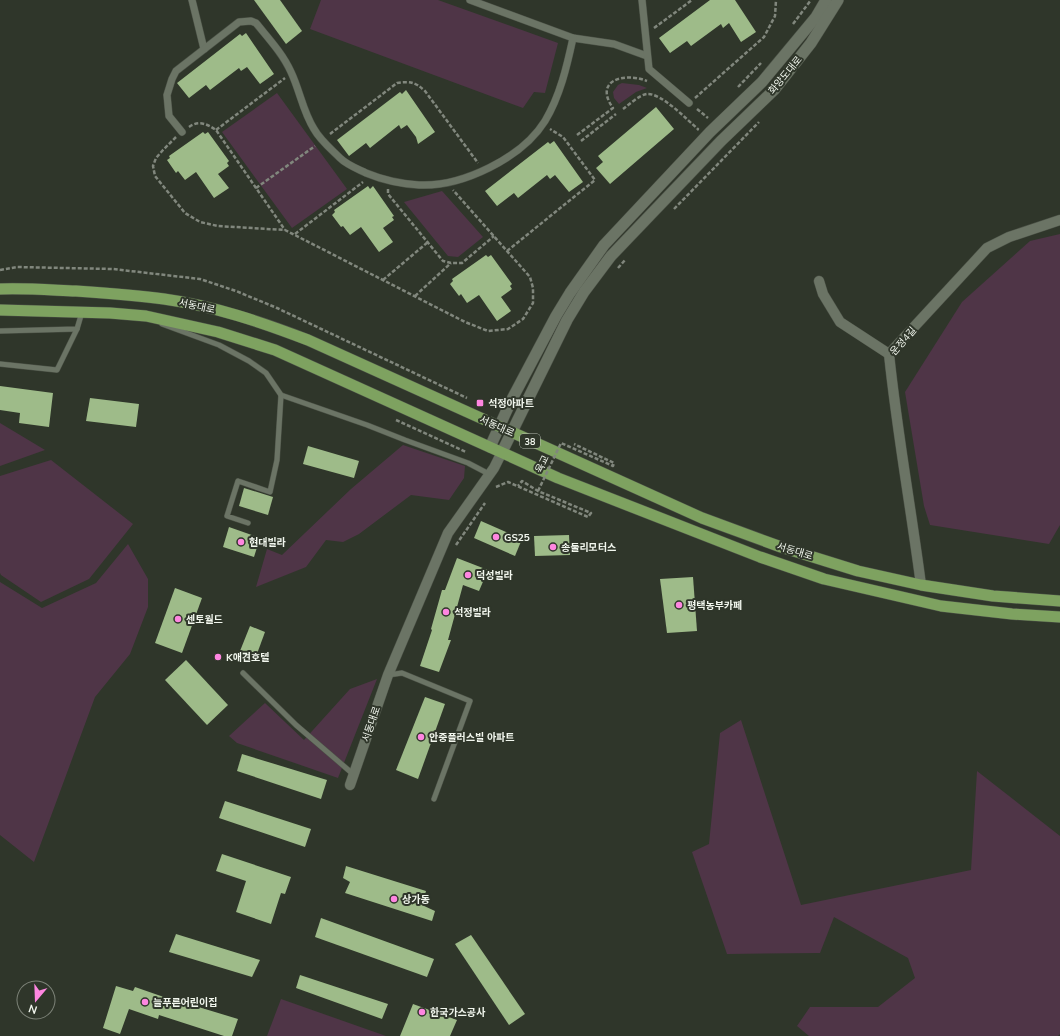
<svg xmlns="http://www.w3.org/2000/svg" width="1060" height="1036" font-family="Mulish,'Noto Sans KR',sans-serif">
	<style>
		.green { fill: #4f3547 }
		.building { fill: #9ebb89 }
		.lines { fill: none; stroke-linecap: round; stroke-linejoin: round }
		.service-casing { stroke: #4c5247; stroke-width: 6 }
		.pedestrian-casing { stroke: #4c5247; stroke-width: 8 }
		.minor-casing { stroke: #4c5247; stroke-width: 11 }
		.tertiary-casing { stroke: #4c5247; stroke-width: 12 }
		.primary-casing { stroke: #4c5247; stroke-width: 12 }
		.path { stroke: #81877d; stroke-width: 2.5; stroke-dasharray: 4 2; stroke-linecap: butt }
		.service { stroke: #6b7465; stroke-width: 5 }
		.pedestrian { stroke: #6b7465; stroke-width: 7 }
		.minor { stroke: #6b7465; stroke-width: 10 }
		.tertiary { stroke: #6b7465; stroke-width: 11 }
		.primary { stroke: #7ea260; stroke-width: 11 }
		.path-bridge { stroke: #81877d; stroke-width: 2.5; stroke-dasharray: 4 2; stroke-linecap: butt }
		.poi-dot { fill: #fe86e0; stroke: #2f362a; stroke-width: 1.5 }
		.labels { text-anchor: middle; dominant-baseline: central; stroke-width: 4; stroke-linejoin: round; paint-order: stroke }
		.shield { fill: #2f362a; stroke: #b8bdb3; stroke-width: 1 }
		.shield-label { font-size: 9px; font-weight: bold; fill: #f2f7ee }
		.street-label { font-size: 10px; fill: #f2f7ee; stroke: #2f362a }
		.poi-label { font-size: 10px; font-weight: bold; fill: #f2f7ee; stroke: #2f362a; text-anchor: start }
	</style>
	<rect width="100%" height="100%" fill="#2f362a"/>
	<g class="green">
		<polygon points="321,0 438,0 558,43 545,93 534,92 523,108 310,29"/>
		<polygon points="622,83 639,85 647,88 636,92 619,104 614,98 613,92 618,85"/>
		<polygon points="277,93 347,189 292,228 222,132"/>
		<polygon points="442,191 483,237 458,257 448,256 404,202"/>
		<polygon points="1060,234 1060,525 1049,544 930,525 924,506 905,392 962,302 1030,241"/>
		<polygon points="0,423 45,450 0,466"/>
		<polygon points="403,445 465,466 464,478 449,500 411,495 359,534 343,542 326,540 306,567 256,587 267,549 282,555 351,489"/>
		<polygon points="51,460 133,524 89,579 41,602 1,575 0,573 0,476"/>
		<polygon points="128,544 148,579 148,607 130,654 95,697 34,862 0,835 0,582 42,608 96,583"/>
		<polygon points="377,679 338,778 237,743 229,736 265,703 304,740 350,689"/>
		<polygon points="741,720 801,905 971,870 977,771 1060,836 1060,1034 1058,1036 809,1036 797,1026 810,1007 878,1007 915,978 908,958 834,917 820,953 727,954 692,852 709,844 720,733"/>
		<polygon points="281,999 386,1036 267,1036"/>
	</g>
	<g class="building">
		<polygon points="254,0 280,0 302,31 286,44"/>
		<polygon points="710,0 735,0 756,32 741,42 729,23 723,28 721,24 691,46 687,41 670,53 659,38"/>
		<polygon points="246,33 274,74 260,84 247,67 241,71 239,68 210,90 206,85 189,98 177,83 240,34 242,36"/>
		<polygon points="406,90 435,132 418,144 416,137 407,125 401,129 399,125 370,148 366,143 349,156 337,140 400,92 402,94"/>
		<polygon points="656,107 674,129 610,184 596,168 603,162 598,156"/>
		<polygon points="203,132 205,134 208,132 229,161 227,163 229,166 218,174 229,188 214,198 196,172 185,180 178,171 176,173 167,160 170,158 169,156"/>
		<polygon points="554,141 583,182 569,192 555,175 550,179 547,175 518,198 514,193 497,206 485,191 548,142 550,144"/>
		<polygon points="368,186 370,189 373,186 394,216 392,217 394,220 383,228 393,242 379,252 361,227 350,235 343,226 341,227 332,215 335,212 334,210"/>
		<polygon points="486,255 488,257 491,255 512,284 510,286 512,289 501,297 511,311 497,321 479,295 467,303 461,294 459,296 450,284 453,281 452,279"/>
		<polygon points="0,386 53,393 49,427 19,423 20,413 0,410"/>
		<polygon points="90,398 139,404 136,427 86,421"/>
		<polygon points="308,446 359,461 354,478 303,464"/>
		<polygon points="244,488 273,497 268,515 239,506"/>
		<polygon points="481,521 522,539 515,556 474,538"/>
		<polygon points="229,527 260,538 254,557 223,547"/>
		<polygon points="569,535 570,555 535,556 534,536"/>
		<polygon points="457,558 488,570 479,591 463,585 448,640 451,640 439,672 420,666 432,630 431,629 442,590 445,590"/>
		<polygon points="693,577 697,631 667,633 660,579"/>
		<polygon points="175,588 202,598 182,653 155,643"/>
		<polygon points="250,626 265,632 254,662 238,656"/>
		<polygon points="186,660 228,705 207,725 165,680"/>
		<polygon points="425,697 445,704 418,779 396,770"/>
		<polygon points="242,754 327,780 321,799 237,771"/>
		<polygon points="225,801 311,829 305,847 219,818"/>
		<polygon points="222,854 291,877 285,894 281,893 271,924 236,912 246,881 216,871"/>
		<polygon points="346,866 426,891 422,905 435,911 432,921 345,893 350,882 343,878"/>
		<polygon points="321,918 434,959 427,977 315,937"/>
		<polygon points="176,934 260,960 252,977 169,952"/>
		<polygon points="471,935 525,1014 509,1025 455,944"/>
		<polygon points="300,975 388,1004 382,1019 296,988"/>
		<polygon points="116,986 133,991 135,987 181,1003 182,1002 238,1019 232,1036 224,1036 159,1015 158,1019 129,1009 120,1034 103,1028"/>
		<polygon points="413,1004 457,1020 450,1036 400,1036"/>
	</g>
	<g class="lines">
		<g class="service-casing">
			<g id="service">
				<polyline points="162,324 219,345 249,361 266,373 281,395 367,425 405,440 468,463 489,474"/>
				<polyline points="0,331 77,329 82,312"/>
				<polyline points="0,364 57,370 77,329"/>
				<polyline points="248,523 227,516 238,481 270,492 277,460 281,395"/>
				<polyline points="243,673 296,725 353,774"/>
				<polyline points="388,675 402,673 470,701 434,799"/>
			</g>
		</g>
		<g class="pedestrian-casing">
			<g id="pedestrian">
				<polyline points="192,0 204,49"/>
				<polyline points="470,0 573,38 614,44 647,56"/>
				<polyline points="642,0 649,69 689,103"/>
				<path d="M182,132L169,116L167,95L172,79L176,71L239,22L251,21L256,23C269,39 283,54 291,72C300,91 303,112 314,129C320,140 331,149 340,158C347,165 358,169 366,173C383,180 402,184 419,185C462,187 522,158 545,121C560,96 567,66 573,38"/>
			</g>
		</g>
		<g class="minor-casing">
			<g id="minor">
				<polyline points="819,281 823,294 840,322 889,354"/>
				<path d="M921,585C911,508 897,432 889,354L987,248L1009,237L1060,220"/>
				<polyline points="350,785 388,675 448,533 494,468 502,452"/>
			</g>
		</g>
		<g class="tertiary-casing">
			<g id="tertiary">
				<polyline points="490,447 511,401 556,316 570,293 604,245 710,132 762,82 816,17 826,0"/>
				<polyline points="502,452 567,320 584,292 611,256 721,141 774,90 811,43 838,0"/>
			</g>
		</g>
		<g class="primary-casing">
			<g id="primary">
				<path d="M0,289C25,288 51,290 76,291C106,293 135,295 164,299C214,306 261,322 308,340L702,518L781,547L858,571L921,585L993,596L1060,601"/>
				<polyline points="0,310 110,313 146,316 218,332 275,350 558,478 760,557 824,579 941,606 1012,614 1060,617"/>
			</g>
		</g>
		<g class="path">
			<polyline points="793,24 811,0"/>
			<polyline points="654,28 692,0"/>
			<polyline points="738,87 761,63"/>
			<polyline points="695,98 764,37 775,16 776,0"/>
			<path d="M623,109C630,104 639,95 647,94C662,93 687,120 698,129L697,130"/>
			<polyline points="697,109 708,118"/>
			<path d="M189,127C199,120 207,124 216,130L285,230"/>
			<polyline points="216,130 285,78"/>
			<path d="M330,134L397,83C411,81 415,82 425,91L478,163"/>
			<path d="M577,135L613,108C593,80 625,72 647,81"/>
			<polyline points="176,137 163,150 156,158 153,166 155,176 185,213 200,222 218,226 285,230 465,322 488,331 508,329 523,319 533,303 533,288 530,277 453,190"/>
			<polyline points="581,141 616,114"/>
			<polyline points="256,188 315,146"/>
			<polyline points="388,189 388,194 443,261 451,263 462,263 494,236"/>
			<polyline points="674,209 759,122"/>
			<polyline points="295,234 363,182"/>
			<polyline points="507,251 595,180 563,137 550,129"/>
			<polyline points="618,268 625,260"/>
			<polyline points="0,270 17,267 113,269 200,279 236,291 277,308 467,398"/>
			<polyline points="383,280 428,242"/>
			<polyline points="415,296 451,263"/>
			<polyline points="396,420 466,452"/>
			<polyline points="496,487 508,482 588,517 591,513 538,491 522,481 518,486"/>
			<polyline points="456,545 485,503"/>
		</g>
		<use href="#service" class="service"/>
		<use href="#pedestrian" class="pedestrian"/>
		<use href="#minor" class="minor"/>
		<use href="#tertiary" class="tertiary"/>
		<use href="#primary" class="primary"/>
		<polyline class="path-bridge" points="538,491 561,443 613,466 614,463 574,444"/>
	</g>
	<g class="poi-dot">
		<rect x="476" y="399" width="8" height="8" rx="2"/>
		<circle cx="496" cy="537" r="4"/>
		<circle cx="241" cy="542" r="4"/>
		<circle cx="553" cy="547" r="4"/>
		<circle cx="468" cy="575" r="4"/>
		<circle cx="679" cy="605" r="4"/>
		<circle cx="446" cy="612" r="4"/>
		<circle cx="178" cy="619" r="4"/>
		<circle cx="218" cy="657" r="4"/>
		<circle cx="421" cy="737" r="4"/>
		<circle cx="394" cy="899" r="4"/>
		<circle cx="145" cy="1002" r="4"/>
		<circle cx="422" cy="1012" r="4"/>
	</g>
	<g class="labels">
		<rect class="shield" x="520" y="434" width="20" height="14" rx="3"/>
		<g class="shield-label">
			<text x="530" y="441">38</text>
		</g>
		<g class="street-label">
			<text transform="translate(785 75) rotate(-50)">화양도대로</text>
			<text transform="translate(197 306) rotate(12)">서동대로</text>
			<text transform="translate(903 341) rotate(-49)">운정4길</text>
			<text transform="translate(497 426) rotate(24)">서동대로</text>
			<text transform="translate(542 464) rotate(-65)">육교</text>
			<text transform="translate(795 551) rotate(17)">서동대로</text>
			<text transform="translate(371 724) rotate(-71)">서동대로</text>
		</g>
		<g class="poi-label">
			<text x="488" y="403">석정아파트</text>
			<text x="504" y="537">GS25</text>
			<text x="249" y="542">현대빌라</text>
			<text x="561" y="547">송둘리모터스</text>
			<text x="476" y="575">덕성빌라</text>
			<text x="687" y="605">평택농부카페</text>
			<text x="454" y="612">석정빌라</text>
			<text x="186" y="619">센토월드</text>
			<text x="226" y="657">K애견호텔</text>
			<text x="429" y="737">안중플러스빌 아파트</text>
			<text x="402" y="899">상가동</text>
			<text x="153" y="1002">늘푸른어린이집</text>
			<text x="430" y="1012">한국가스공사</text>
		</g>
	</g>
	<g transform="translate(36 1000) rotate(199)"><circle r="19" fill="#2f362a" stroke="#7d8378"/>
	<path d="M0-3L7 15L0 10L-7 15Z" fill="#fe86e0"/>
	<text y="-6" font-size="11" font-weight="bold" text-anchor="middle" fill="#f2f7ee">N</text>
	</g>
</svg>
